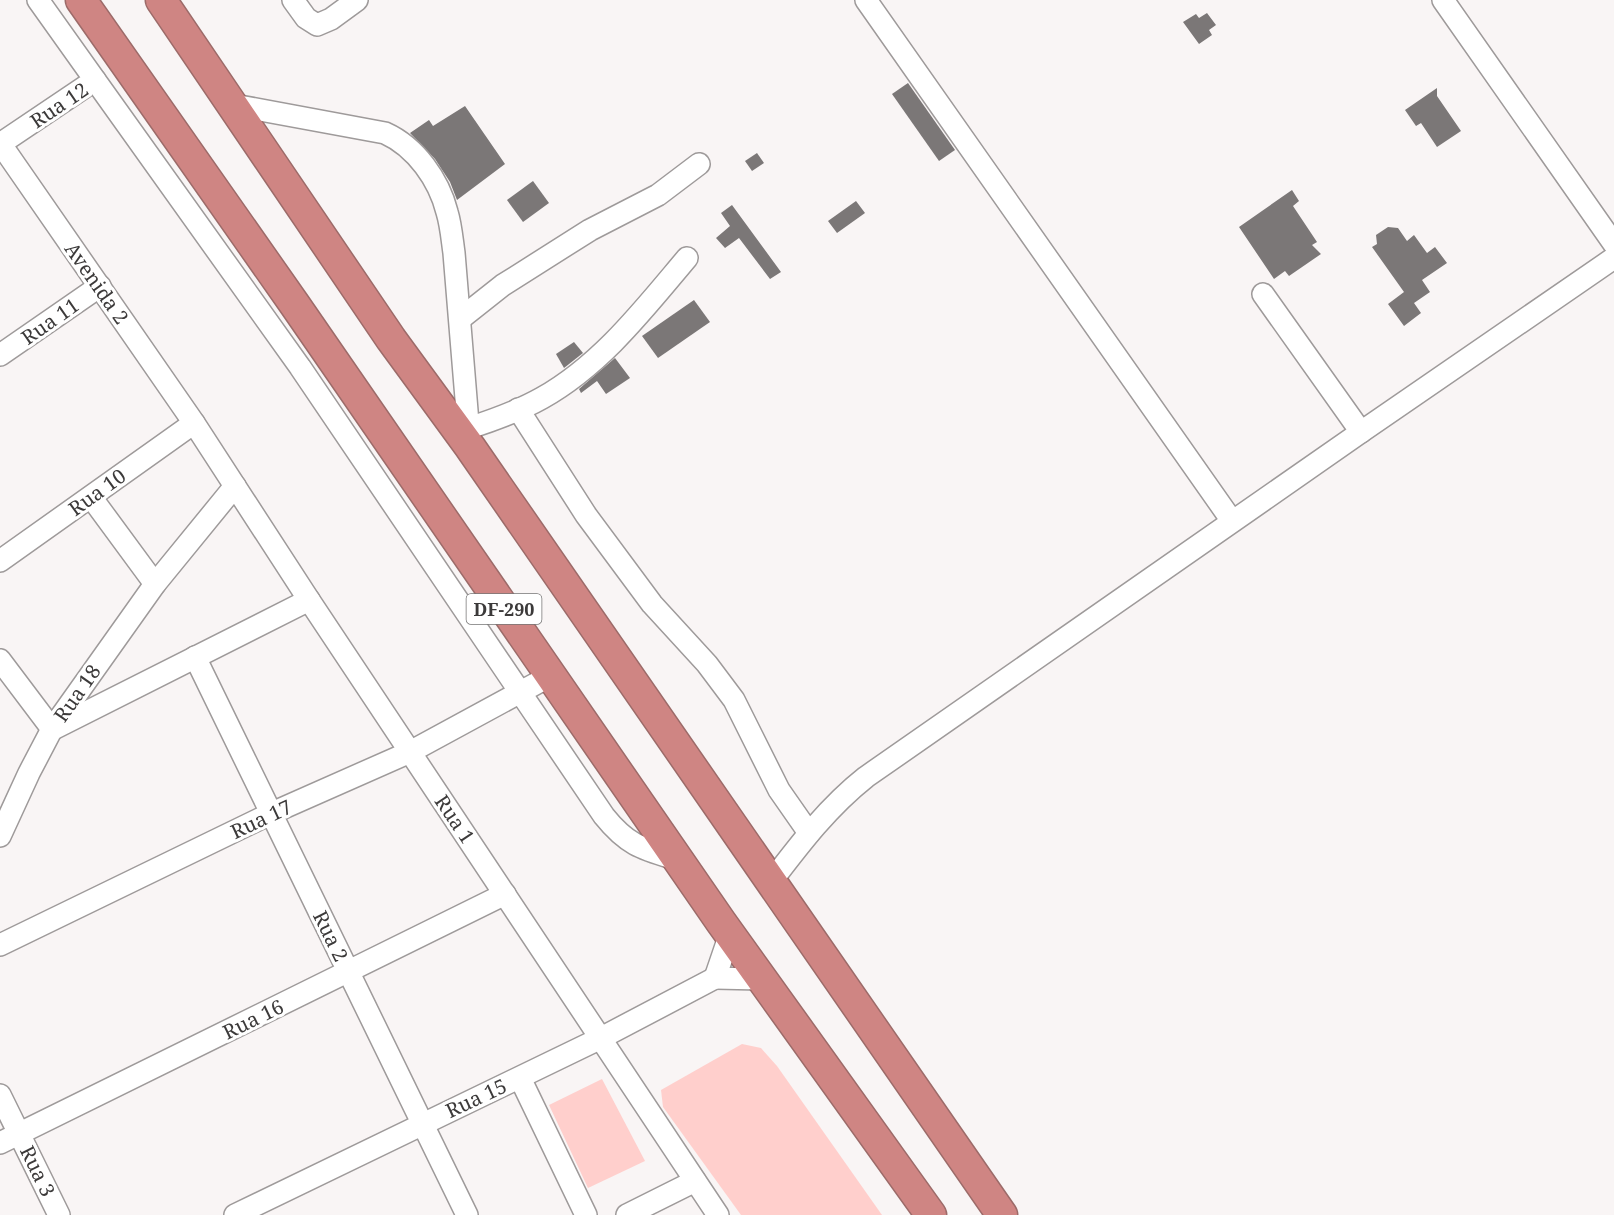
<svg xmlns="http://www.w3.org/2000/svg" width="1614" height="1215" font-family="'Noto Serif',serif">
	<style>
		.green { fill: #ffcfcc }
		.building { fill: #7b7777 }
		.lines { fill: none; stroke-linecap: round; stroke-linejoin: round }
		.minor-casing { stroke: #9e9a9a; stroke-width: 24 }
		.highway-casing { stroke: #9c6b69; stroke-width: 33 }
		.minor { stroke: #fff; stroke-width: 21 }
		.highway { stroke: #cf8583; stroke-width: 30 }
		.labels { text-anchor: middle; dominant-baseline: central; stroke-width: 6; stroke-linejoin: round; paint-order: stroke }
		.shield { fill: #fff; stroke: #767575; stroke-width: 1.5 }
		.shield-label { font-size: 18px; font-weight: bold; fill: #3c3a3a }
		.street-label { font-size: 20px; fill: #3c3a3a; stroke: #fff }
	</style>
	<rect width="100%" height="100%" fill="#f9f5f5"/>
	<g class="green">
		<polygon points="742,1044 761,1048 777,1066 882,1215 741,1215 663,1107 661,1090"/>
		<polygon points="602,1079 645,1161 588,1188 549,1105"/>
	</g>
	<g class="building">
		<polygon points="1207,13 1216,25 1209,30 1212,35 1199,44 1183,22 1196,14 1199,18"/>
		<polygon points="908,83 955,150 939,161 892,94"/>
		<polygon points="1437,88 1437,96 1461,131 1437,147 1421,123 1416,126 1405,110"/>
		<polygon points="465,106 505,164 457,200 450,182 435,159 410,133 429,120 433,126"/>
		<polygon points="757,153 764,163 752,171 745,161"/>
		<polygon points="533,181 549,203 523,222 507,200"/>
		<polygon points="1292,190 1299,201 1293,206 1317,242 1312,245 1321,254 1289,276 1285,271 1274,279 1239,227"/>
		<polygon points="856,201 865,213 837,233 828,221"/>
		<polygon points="732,205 781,272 770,279 739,238 725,248 716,238 730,226 721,213"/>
		<polygon points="1388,227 1398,228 1407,241 1414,235 1427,253 1435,247 1447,263 1422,280 1430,292 1414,303 1421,313 1404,326 1388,304 1404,292 1372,247 1377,244 1376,235"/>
		<polygon points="694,300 710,322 658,358 642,336"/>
		<polygon points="574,342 583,353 564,368 556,354"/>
		<polygon points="615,358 630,378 606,394 597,381 581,393 579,389"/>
	</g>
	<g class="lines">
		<g class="minor-casing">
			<g id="minor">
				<polyline points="293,0 306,18 317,25 331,19 357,0"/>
				<polyline points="866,0 1232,521"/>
				<polyline points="1443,0 1614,244"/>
				<path d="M95,80L300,367L604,816C628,846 643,849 679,860"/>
				<path d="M234,105L385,133C416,147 439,180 447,212C451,225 452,239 454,253L470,447"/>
				<polyline points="0,143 194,423 309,600 718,1215"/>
				<polyline points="0,144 95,80 38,0"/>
				<polyline points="1263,294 1361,432"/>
				<polyline points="460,319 503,285 590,230 658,195 699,164"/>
				<polyline points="0,355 100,286"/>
				<polyline points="518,409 586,515 652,604 707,664 734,700 779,790 809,833"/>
				<path d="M469,428C494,420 519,411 542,398C601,365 644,309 687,258"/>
				<polyline points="91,497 155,584"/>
				<polyline points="0,561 194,423"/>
				<polyline points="195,657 467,1215"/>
				<polyline points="0,660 52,729"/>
				<polyline points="55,728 309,600"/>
				<polyline points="0,836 29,773 52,729 155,584 235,486"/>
				<path d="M771,882C800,844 828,807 866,777L1361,432L1614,258"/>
				<polyline points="730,934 715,978 761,979"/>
				<polyline points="0,945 272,813 410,752 550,676"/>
				<polyline points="520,1078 586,1215"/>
				<polyline points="0,1095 59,1215"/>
				<polyline points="0,1143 505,894"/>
				<polyline points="235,1215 601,1038 715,978"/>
				<polyline points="627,1215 695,1181"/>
			</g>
		</g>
		<g class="highway-casing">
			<g id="highway">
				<polyline points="81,0 295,305 721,922 931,1215"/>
				<polyline points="161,0 391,339 470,447 1002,1215"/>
			</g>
		</g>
		<use href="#minor" class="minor"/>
		<use href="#highway" class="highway"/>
	</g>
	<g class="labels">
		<rect class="shield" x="466.5" y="594" width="75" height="30" rx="4.5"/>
		<g class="shield-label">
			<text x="504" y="609">DF-290</text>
		</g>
		<g class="street-label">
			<text transform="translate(59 105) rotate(-34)">Rua 12</text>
			<text transform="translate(97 283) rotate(55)">Avenida 2</text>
			<text transform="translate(50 321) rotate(-35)">Rua 11</text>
			<text transform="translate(97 492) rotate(-36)">Rua 10</text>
			<text transform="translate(77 693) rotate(-55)">Rua 18</text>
			<text transform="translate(261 819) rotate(-25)">Rua 17</text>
			<text transform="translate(455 819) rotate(56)">Rua 1</text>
			<text transform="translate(331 936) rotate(64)">Rua 2</text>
			<text transform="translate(253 1019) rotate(-26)">Rua 16</text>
			<text transform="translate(476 1098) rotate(-25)">Rua 15</text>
			<text transform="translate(38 1171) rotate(64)">Rua 3</text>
		</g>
	</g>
</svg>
